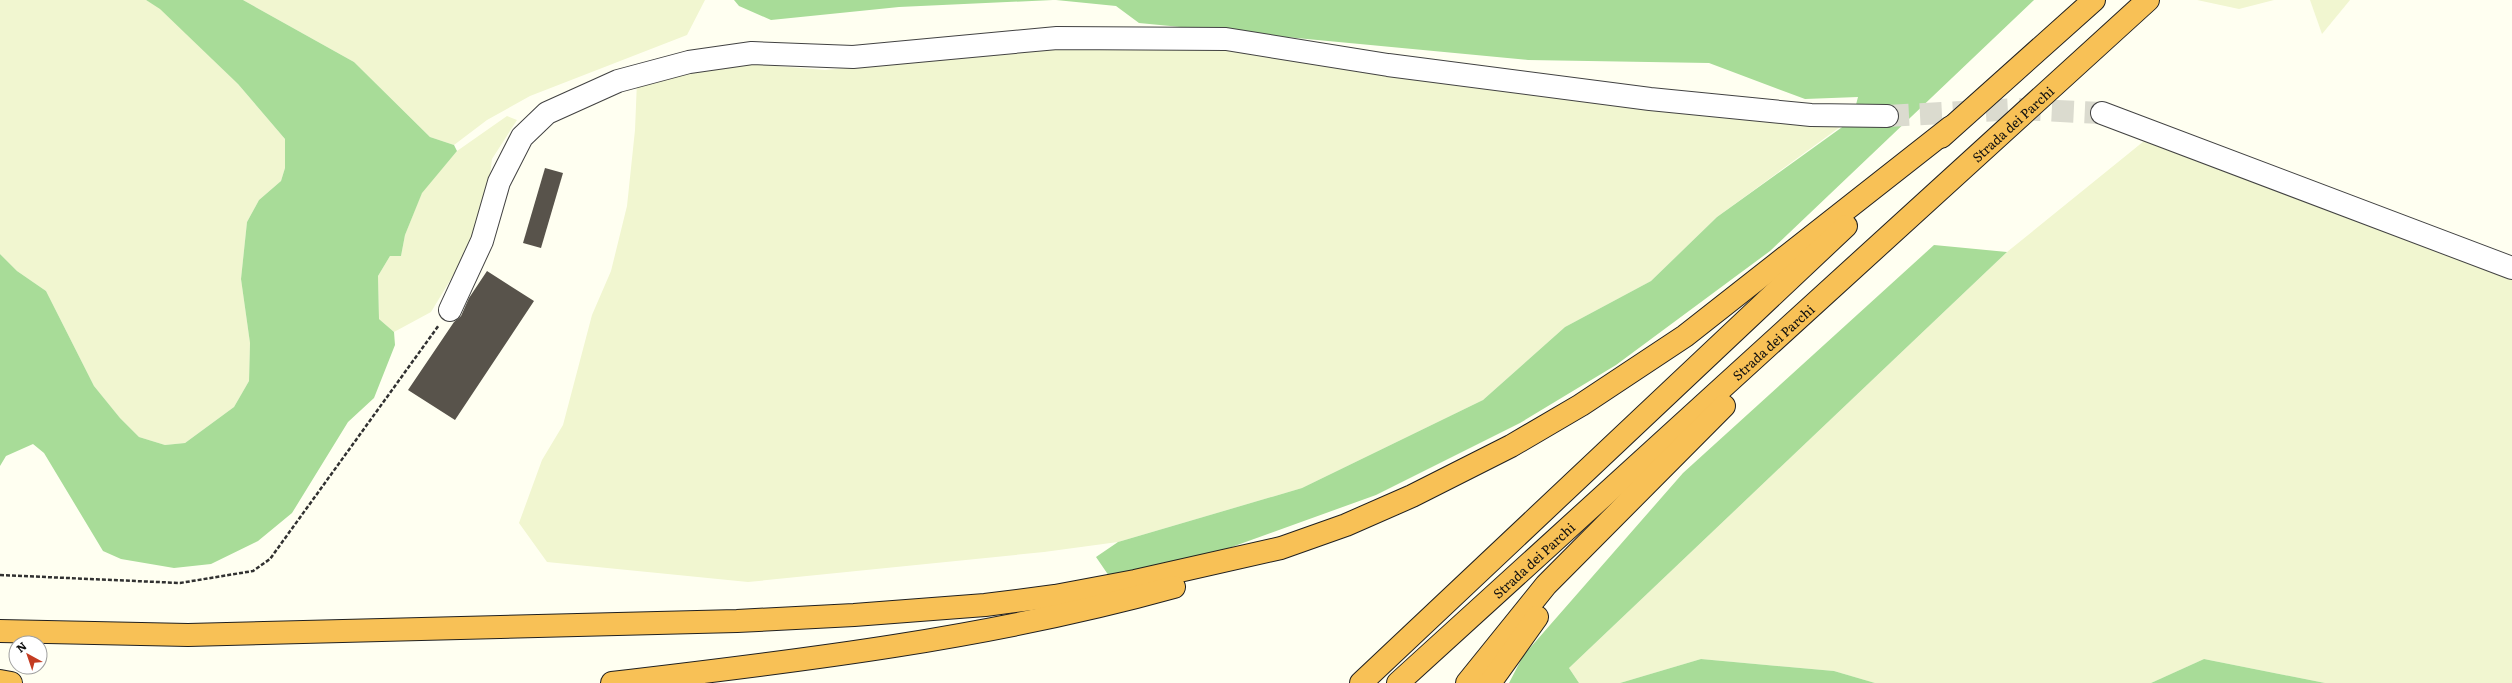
<svg xmlns="http://www.w3.org/2000/svg" width="2512" height="683" font-family="Literata,serif">
	<style>
		.farmland { fill: #f1f6d0 }
		.forest { fill: #a8dc98 }
		.building { fill: #58534b }
		.lines { fill: none; stroke-linecap: round; stroke-linejoin: round }
		.minor-tunnel { stroke: #dbdbcf; stroke-width: 22; stroke-dasharray: 22 11; stroke-linecap: butt }
		.minor-casing { stroke: #424242; stroke-width: 24 }
		.highway-casing { stroke: #202020; stroke-width: 24 }
		.path { stroke: #313131; stroke-width: 2.5; stroke-dasharray: 4 2; stroke-linecap: butt }
		.minor { stroke: #fff; stroke-width: 22 }
		.highway { stroke: #f8c156; stroke-width: 22 }
		.labels { text-anchor: middle; dominant-baseline: central; stroke-width: 4; stroke-linejoin: round; paint-order: stroke }
		.street-label { font-size: 13px; fill: #0f0f0f; stroke: #fff }
	</style>
	<rect width="100%" height="100%" fill="#fffff1"/>
	<g class="farmland">
		<polygon points="0,0 146,0 160,8 238,84 285,139 285,168 281,181 259,200 247,222 241,279 250,343 249,381 234,407 185,443 165,445 139,437 120,418 94,386 46,291 17,271 0,254"/>
		<polygon points="243,0 705,0 687,35 530,96 487,120 454,145 430,137 354,62"/>
		<polygon points="2197,0 2274,0 2239,9"/>
		<polygon points="2310,0 2350,0 2322,34"/>
		<polygon points="1209,45 1648,110 1840,127 1717,217 1651,281 1565,327 1483,400 1302,488 1118,542 1044,552 748,582 547,562 519,523 542,460 563,425 592,315 611,271 627,206 635,130 637,81 729,62 825,70 1039,50"/>
		<polygon points="507,116 517,120 492,159 489,184 477,236 431,312 394,332 379,319 378,276 390,256 401,256 405,235 422,192 457,151"/>
		<polygon points="2149,137 2512,274 2512,683 2325,683 2204,659 2151,683 1875,683 1834,671 1701,659 1620,683 1579,683 1569,668 2007,252"/>
	</g>
	<g class="forest">
		<polygon points="146,0 243,0 354,62 430,137 454,145 457,151 422,193 405,235 401,256 390,256 378,276 379,319 394,332 395,345 374,398 348,422 292,513 258,541 211,564 174,568 121,559 103,551 44,453 33,444 6,456 0,466 0,254 17,271 46,291 94,386 120,418 139,437 165,445 185,443 234,407 249,381 250,343 241,279 247,222 259,200 281,181 285,168 285,139 238,84 160,9"/>
		<polygon points="734,0 1053,0 899,7 771,20 739,6"/>
		<polygon points="1056,0 2034,0 1770,251 1616,365 1520,423 1376,495 1229,548 1109,576 1096,557 1118,542 1302,488 1483,400 1565,327 1651,281 1717,217 1852,120 1858,97 1805,99 1709,63 1528,60 1139,23 1116,6"/>
		<polygon points="1934,245 2007,252 1569,668 1579,683 1509,683 1523,656 1683,473"/>
		<polygon points="1701,659 1834,671 1875,683 1620,683"/>
		<polygon points="2204,659 2325,683 2151,683"/>
	</g>
	<g class="building">
		<polygon points="545,168 563,173 541,248 523,243"/>
		<polygon points="487,271 534,301 455,420 408,390 454,322 461,316 469,298"/>
	</g>
	<g class="lines">
		<polyline class="minor-tunnel" points="1887,116 2017,109 2102,113"/>
		<g class="minor-casing">
			<g id="minor">
				<polyline points="2102,113 2512,268"/>
				<polyline points="450,310 482,241 499,182 522,137 547,113 618,81 689,62 752,53 853,57 1057,38 1226,39 1388,65 1650,99 1811,115 1887,116"/>
			</g>
		</g>
		<g class="highway-casing">
			<g id="highway">
				<polyline points="1941,137 2094,0"/>
				<polyline points="0,631 188,635 737,621 854,615 985,605 1055,596 1135,581 1281,548 1346,525 1412,496 1511,446 1581,405 1685,336 1951,127"/>
				<polyline points="0,681 11,683"/>
				<path d="M612,683C800,661 991,638 1174,587"/>
				<polyline points="1361,683 1846,226"/>
				<path id="s1" d="M1398,683L2148,0"/>
				<polyline points="1467,683 1546,585 1724,406"/>
				<polyline points="1490,683 1537,617"/>
			</g>
		</g>
		<polyline class="path" points="0,575 180,583 253,571 270,559 439,325"/>
		<use href="#minor" class="minor"/>
		<use href="#highway" class="highway"/>
	</g>
	<g class="labels">
		<g class="street-label">
			<text stroke="none"><textPath href="#s1" startOffset="831">Strada dei Parchi</textPath></text>
			<text stroke="none"><textPath href="#s1" startOffset="507">Strada dei Parchi</textPath></text>
			<text stroke="none"><textPath href="#s1" startOffset="183">Strada dei Parchi</textPath></text>
		</g>
	</g>
	<g transform="translate(28 655) rotate(320)"><circle r="19" fill="#ffffff" stroke="#9f9f9f"/>
	<path d="M0-3L7 15L0 10L-7 15Z" fill="#c43c22"/>
	<text y="-6" font-size="11" font-weight="bold" text-anchor="middle" fill="#0f0f0f">N</text>
	</g>
</svg>
